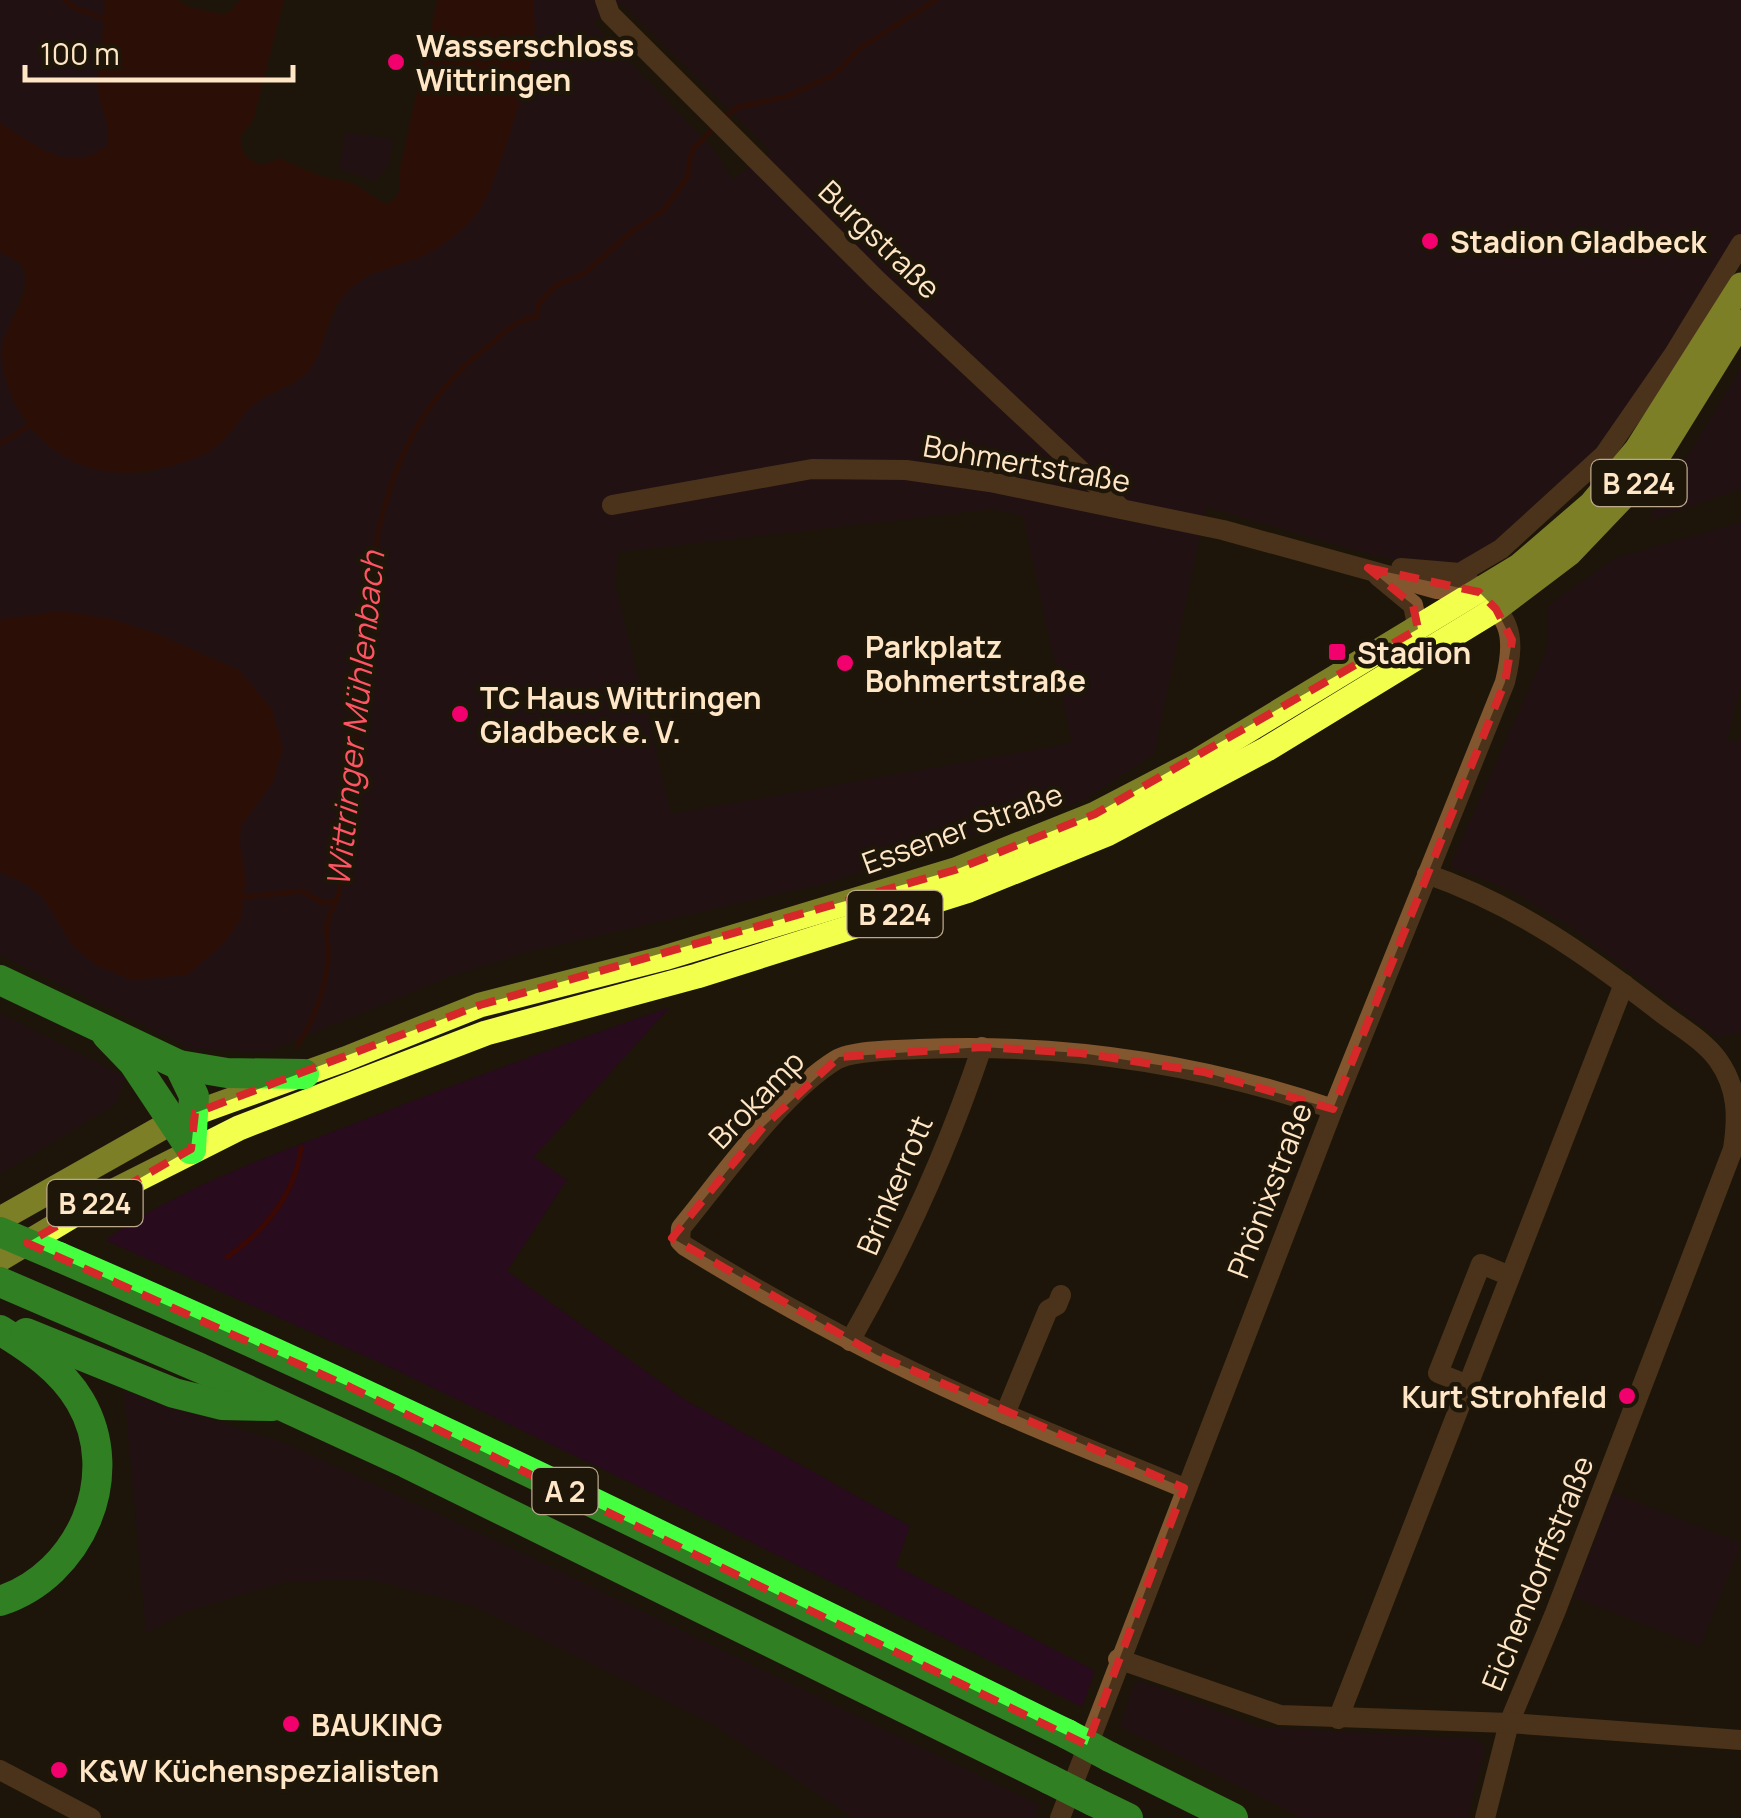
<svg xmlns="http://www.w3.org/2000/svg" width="1741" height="1818" font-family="Manrope,sans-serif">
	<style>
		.green { fill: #280c1d; fill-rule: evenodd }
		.water { fill: #3c0804 }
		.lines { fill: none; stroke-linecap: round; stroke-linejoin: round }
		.stream { stroke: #3c0804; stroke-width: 5 }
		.street { stroke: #82572f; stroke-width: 20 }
		.primary { stroke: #f2ff4d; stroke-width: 25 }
		.highway { stroke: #47ff41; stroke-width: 30 }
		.highway-bridge { stroke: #47ff41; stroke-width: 30 }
		.marked { fill: none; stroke: #d62828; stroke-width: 8; stroke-dasharray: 20 12; stroke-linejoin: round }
		.poi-dot { fill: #f1006e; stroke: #1e1609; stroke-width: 4 }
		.labels { text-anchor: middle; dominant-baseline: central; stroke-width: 9; stroke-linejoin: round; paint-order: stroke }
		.shield { fill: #1e1609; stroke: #bca88d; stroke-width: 2.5 }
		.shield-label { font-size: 28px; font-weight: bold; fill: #ffe6c6 }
		.poi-label { font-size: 30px; font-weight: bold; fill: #ffe6c6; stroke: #1e1609; text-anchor: start }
		.street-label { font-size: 30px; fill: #ffe6c6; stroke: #1e1609 }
		.water-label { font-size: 32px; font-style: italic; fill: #ff5464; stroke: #1e1609 }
	</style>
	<rect width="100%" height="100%" fill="#1e1609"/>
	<g class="green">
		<path d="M0,0H104C106,29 97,58 98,87C99,101 112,129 109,140C108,146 104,148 99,152C66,175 29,139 0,123Z"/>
		<path d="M533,0H1741V244L1597,448L1492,544L1456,565L1418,564L1372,555L1206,507L1154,754L1084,800L826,883L527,952L451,976L267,1052L192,1049L0,955V252C15,258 24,264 26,281L1,351L22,418L36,435L75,461L144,474L207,453L250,408L265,397L297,381L312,366L342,296L366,274L393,265L480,210L504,148L534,46ZM621,3L770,150L733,180L714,150L593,23ZM994,509L1023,516L1072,743L671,814L615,583L618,552Z"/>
		<polygon points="345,132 393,139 389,165 375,181 339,169"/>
		<polygon points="1741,368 1741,489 1648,521"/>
		<polygon points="1741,522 1741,684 1727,741 1741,740 1741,1033 1717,1037 1570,926 1510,890 1450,866 1548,646 1548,605 1615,558"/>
		<path d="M670,1007L534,1157L567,1180L507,1271L687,1401L910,1526L896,1566L1095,1671L1082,1707L681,1507L396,1370L105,1240C181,1187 267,1157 353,1124C458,1083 563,1044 670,1007Z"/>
		<polygon points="0,1013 126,1077 116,1104 0,1174"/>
		<polygon points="124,1391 287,1444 533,1558 1039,1805 1035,1818 854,1818 709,1722 474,1606 368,1579 284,1582 188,1611 146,1633"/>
		<polygon points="1613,1493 1741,1543 1700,1646 1573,1597"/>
		<polygon points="1141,1681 1259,1727 1477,1739 1485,1747 1468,1818 1302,1818 1120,1727 1134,1683"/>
	</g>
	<g class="water">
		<path d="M104,0H178L190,7L222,14L230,11L240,0H284L253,121L241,135C239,159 259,172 278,158L324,177L353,183L385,204C403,199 400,183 400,168L437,0H533V3C534,17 536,34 534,48C528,79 495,190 478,212C465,229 444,245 425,255C396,269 368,268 345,294C327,314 326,348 310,369C295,387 271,391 253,405C239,417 232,434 218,445C206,455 192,460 178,464C131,478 90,478 49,446C21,424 0,384 2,348C5,322 38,287 20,263L0,252V123C37,144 67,177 107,145C112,128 100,108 98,90C96,60 106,30 104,0Z"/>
		<polygon points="61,611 113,619 165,637 239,670 272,709 283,748 273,782 241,826 240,845 246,880 241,918 227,940 188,975 131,980 98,966 73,947 44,899 28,885 0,872 0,619"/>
	</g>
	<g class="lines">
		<g class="stream">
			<polyline points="64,0 75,8 103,18"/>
			<polyline points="724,118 737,107 788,96 835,74 860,48 936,0"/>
			<polyline points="0,444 29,426"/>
			<path d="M244,897L302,891L323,903L337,900C345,875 336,857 339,833C342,818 349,804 351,789C372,635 348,454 487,347C509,330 509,323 537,316L539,303L555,286L583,274L634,230L663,211L687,178L692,150L716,126"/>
			<path d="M298,1045C313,1021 325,990 328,961C331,929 318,935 337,900"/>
			<path d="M227,1257C265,1231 295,1194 301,1148"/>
		</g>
		<g class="street">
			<polyline points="605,0 610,14 877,280 1122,509"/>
			<polyline points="612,505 812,469 906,470 990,482 1223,530 1437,589 1478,592"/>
			<polyline points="1401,568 1460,573 1501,549 1604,455 1674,354 1741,244"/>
			<polyline points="1378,576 1413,605 1418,629"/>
			<path d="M1427,874C1516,905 1585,954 1659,1011C1678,1026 1704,1040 1718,1060C1738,1088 1738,1117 1733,1149L1555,1613L1509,1723L1485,1818"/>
			<path d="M850,1341C903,1248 948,1149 982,1047"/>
			<polyline points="1468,1385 1438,1373 1481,1264 1510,1276"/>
			<polyline points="1005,1414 1048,1310 1057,1305 1061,1295"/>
			<path d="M1184,1488C1112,1458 1038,1430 967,1397C869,1353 776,1302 685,1246L680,1241L681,1228C722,1178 782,1093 836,1060C853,1050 898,1050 919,1049C1059,1043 1199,1063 1333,1109"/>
			<polyline points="1118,1659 1280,1715 1509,1723 1741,1740"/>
			<polyline points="1338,1719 1624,984"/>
			<polyline points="0,1770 91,1818"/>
			<path d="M1060,1818L1333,1109L1505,682C1520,621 1503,615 1460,573"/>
		</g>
		<g class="primary">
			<polyline points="0,1219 172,1122 195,1113 345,1059 480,1005 664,958 955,870 1095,814 1199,760 1519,566 1591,504 1637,449 1741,285"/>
			<polyline points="0,1259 112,1192 239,1128 486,1033 697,976 969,890 1107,834 1267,749 1496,609 1570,553 1650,469 1741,322"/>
		</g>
		<g class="highway">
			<polyline points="0,980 179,1065 227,1073 304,1074"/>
			<polyline points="107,1035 133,1062 191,1149"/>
			<polyline points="179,1065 194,1096 191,1149"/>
			<path d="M59,1257C400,1404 733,1571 1067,1734"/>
			<polyline points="0,1282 200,1368 406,1463 1049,1779"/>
			<path d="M0,1330C31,1349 61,1369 80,1401C124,1476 80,1575 0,1601"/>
			<polyline points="26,1333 174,1393 222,1405 272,1406"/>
			<polyline points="1110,1757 1233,1818"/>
			<polyline points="1093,1801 1128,1818"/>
		</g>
		<g class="highway-bridge">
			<polyline points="0,1232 59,1257"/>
			<polyline points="1067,1734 1110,1757"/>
			<polyline points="1049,1779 1093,1801"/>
		</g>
	</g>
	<path d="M0 0H1741V1818H0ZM1368,568L1479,592L1496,609L1512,640L1505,682L1333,1109L1204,1072L1081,1053L982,1047L839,1057L764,1126L672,1238L877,1355L1184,1488L1087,1745L350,1387L27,1243L191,1149L195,1113L480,1005L955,870L1095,814L1418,629L1413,605Z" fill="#1e1609" fill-opacity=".55" fill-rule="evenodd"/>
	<path class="marked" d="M1368,568L1479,592L1496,609L1512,640L1505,682L1333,1109L1204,1072L1081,1053L982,1047L839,1057L764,1126L672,1238L877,1355L1184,1488L1087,1745L350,1387L27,1243L191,1149L195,1113L480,1005L955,870L1095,814L1418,629L1413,605Z"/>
	<g class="poi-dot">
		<circle cx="396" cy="62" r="10"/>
		<circle cx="1430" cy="241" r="10"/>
		<rect x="1327" y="642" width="20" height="20" rx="5"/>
		<circle cx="845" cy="663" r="10"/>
		<circle cx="460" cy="714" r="10"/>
		<circle cx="1627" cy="1396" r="10"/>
		<circle cx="291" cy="1724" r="10"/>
		<circle cx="59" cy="1770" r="10"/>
	</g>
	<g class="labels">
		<g class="shield">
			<rect x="1591.5" y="460" width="95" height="46" rx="8"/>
			<rect x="847.5" y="891" width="95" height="46" rx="8"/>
			<rect x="47.5" y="1180" width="95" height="46" rx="8"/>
			<rect x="532.5" y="1468" width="65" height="46" rx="8"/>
		</g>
		<g class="shield-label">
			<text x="1639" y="483">B 224</text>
			<text x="895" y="914">B 224</text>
			<text x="95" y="1203">B 224</text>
			<text x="565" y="1491">A 2</text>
		</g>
		<g class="poi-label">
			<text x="416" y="45">Wasserschloss<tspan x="416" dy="34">Wittringen</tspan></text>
			<text x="1450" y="241">Stadion Gladbeck</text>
			<text x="865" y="646">Parkplatz<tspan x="865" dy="34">Bohmertstraße</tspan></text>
			<text x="1357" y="652">Stadion</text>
			<text x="480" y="697">TC Haus Wittringen<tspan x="480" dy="34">Gladbeck e. V.</tspan></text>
			<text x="1607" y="1396" text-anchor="end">Kurt Strohfeld</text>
			<text x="311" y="1724">BAUKING</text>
			<text x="79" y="1770">K&amp;W Küchenspezialisten</text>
		</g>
		<g class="street-label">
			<text transform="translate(880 239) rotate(44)">Burgstraße</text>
			<text transform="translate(1027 463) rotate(10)">Bohmertstraße</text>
			<text transform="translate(962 828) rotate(-20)">Essener Straße</text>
			<text transform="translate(756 1099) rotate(-46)">Brokamp</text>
			<text transform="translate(894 1185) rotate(-67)">Brinkerrott</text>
			<text transform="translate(1269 1190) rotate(-69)">Phönixstraße</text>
			<text transform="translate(1537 1573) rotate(-68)">Eichendorffstraße</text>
		</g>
		<g class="water-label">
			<text transform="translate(355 719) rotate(-84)">Wittringer Mühlenbach</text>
		</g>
	</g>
	<path d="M25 65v15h268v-15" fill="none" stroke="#ffe6c6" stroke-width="5"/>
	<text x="40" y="65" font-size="30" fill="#ffe6c6" stroke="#1e1609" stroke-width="8" paint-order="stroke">100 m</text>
</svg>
